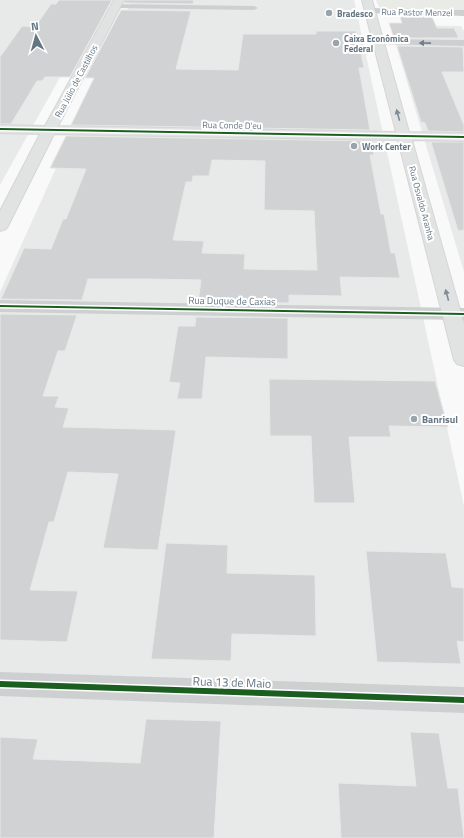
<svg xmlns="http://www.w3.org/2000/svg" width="464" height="838" font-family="'Titillium Web',sans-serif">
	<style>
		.built { fill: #e8e9e9 }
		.green { fill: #e8ebe6 }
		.building { fill: #d0d2d3; stroke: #e8e8e8; fill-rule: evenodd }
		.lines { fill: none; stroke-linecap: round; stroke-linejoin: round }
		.secondary-casing { stroke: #d5d6d7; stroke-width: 2 }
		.lane { fill: #cecfd0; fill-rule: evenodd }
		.street { fill: #cecfd0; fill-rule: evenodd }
		.secondary { fill: #e1e2e2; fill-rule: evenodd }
		.cycleway-casing { stroke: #fff; stroke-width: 3 }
		.cycleway { fill: #1b5e20; fill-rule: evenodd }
		.oneway { fill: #707f8b }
		.oneway2 { fill: #7e8c96 }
		.poi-dot { fill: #99a4ac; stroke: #fff; stroke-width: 1.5 }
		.labels { text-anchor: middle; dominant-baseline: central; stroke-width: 4; stroke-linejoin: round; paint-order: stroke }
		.far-street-label { font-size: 9px; fill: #657683; stroke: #fff }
		.far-poi-label { font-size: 9px; font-weight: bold; fill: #657683; stroke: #fff; text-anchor: start }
		.street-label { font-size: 10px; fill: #657683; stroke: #fff }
		.poi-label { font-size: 10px; font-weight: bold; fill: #657683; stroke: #fff; text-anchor: start }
		.near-street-label { font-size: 12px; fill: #657683; stroke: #fff }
	</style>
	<rect width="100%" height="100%" fill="#f9f9f9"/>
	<g class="built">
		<polygon points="0,0 103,0 0,185"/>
		<polygon points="132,0 354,0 464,506 464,838 0,838 0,292"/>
		<polygon points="390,25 461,26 464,31 464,272"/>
	</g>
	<polygon class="green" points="376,0 464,0 464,10 380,9"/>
	<g class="building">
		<polygon points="59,0 112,0 70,77 45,77 42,81 37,81 11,124 0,124 0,57 22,26 35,27 51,4 56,4"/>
		<polygon points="125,0 194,0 193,4 124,3"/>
		<polygon points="121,10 191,11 176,69 238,70 243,34 316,34 316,31 356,31 364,68 359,68 370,130 71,125 94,78 85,78"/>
		<polygon points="400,17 432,17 437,28 454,28 459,38 394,38 389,23 402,23"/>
		<polygon points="397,46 463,47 464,72 442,72 464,125 464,132 428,131 425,123 421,122"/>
		<path d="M66,136L372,141L374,155H370L381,214H384L391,253H395L400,278L340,277L342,296L289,295V303L198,302L201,280L150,279H88L82,300L1,299L24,248L51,249L63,219H66L86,169L50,168ZM212,160L265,161L264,210L314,211L317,270L244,269L245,254L202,253L204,241L173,240L186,182H192L193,176H209Z"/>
		<polygon points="431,142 464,142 464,230 458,231"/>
		<polygon points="0,314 77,315 65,351 58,351 43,396 59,396 55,407 69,408 63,427 176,430 158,550 103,548 118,474 68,472 54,522 49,522 30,590 78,591 67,642 0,640"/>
		<polygon points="196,317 288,318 288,359 206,357 202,399 177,399 180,383 169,382 178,326 195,326"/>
		<polygon points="269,379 435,381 448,427 389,426 391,437 349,437 355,503 314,503 311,436 270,436"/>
		<polygon points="166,543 228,545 227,573 315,575 316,636 232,634 231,661 151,659"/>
		<polygon points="366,551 446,553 452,587 464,588 464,642 457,641 461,664 377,662"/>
		<polygon points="146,719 221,721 214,838 0,838 0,737 38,739 33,759 140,763"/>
		<polygon points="410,732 439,733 448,788 458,788 464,838 341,838 338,783 416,786"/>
	</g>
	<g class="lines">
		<g class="secondary-casing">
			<polygon id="secondary" points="114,0 124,0 58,126 396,132 362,0 372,0 409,132 464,133 464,141 412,140 464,324 464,366 457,364 454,360 398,140 54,134 8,226 6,229 0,231 0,211 40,134 0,133 0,125 45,126"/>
		</g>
		<polygon class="lane" points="113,4 254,6 258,8 254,10 116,8 113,8"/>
		<g class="street">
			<polygon points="369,8 464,10 464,16 366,13 364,11"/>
			<polygon points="379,39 464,40 464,46 375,44 374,42"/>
			<polygon points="0,300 464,308 464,320 0,312"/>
			<polygon points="0,672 464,687 464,713 0,696"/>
		</g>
		<use href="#secondary" class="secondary"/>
		<g class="cycleway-casing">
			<g id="cycleway">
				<polygon points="0,128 464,136 464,138 0,130"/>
				<polygon points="0,305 464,313 464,315 0,307"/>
				<polygon points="0,681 464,697 464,703 0,687"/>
			</g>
		</g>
		<use href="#cycleway" class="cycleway"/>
	</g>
	<defs><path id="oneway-solid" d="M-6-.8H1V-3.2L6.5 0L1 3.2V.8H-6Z"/></defs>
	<use class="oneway" href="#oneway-solid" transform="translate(425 43) rotate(-179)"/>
	<g class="oneway2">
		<use href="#oneway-solid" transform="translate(398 115) rotate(-105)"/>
		<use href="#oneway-solid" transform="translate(447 295) rotate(-105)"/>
	</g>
	<g class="poi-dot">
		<circle cx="329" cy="13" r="4"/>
		<circle cx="336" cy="43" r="4"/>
		<circle cx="354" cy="146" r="4"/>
		<circle cx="414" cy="419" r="4"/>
	</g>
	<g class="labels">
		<g class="far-street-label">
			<text transform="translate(417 12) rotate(1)">Rua Pastor Menzel</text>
			<text transform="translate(76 81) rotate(-62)">Rua Júlio de Castilhos</text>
			<text transform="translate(232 125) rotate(1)">Rua Conde D'eu</text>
			<text transform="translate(422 203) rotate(75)">Rua Osvaldo Aranha</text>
		</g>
		<g class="far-poi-label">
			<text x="337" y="13">Bradesco</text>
			<text x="344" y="38">Caixa Econômica<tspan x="344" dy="10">Federal</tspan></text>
			<text x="362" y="146">Work Center</text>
		</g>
		<g class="street-label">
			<text transform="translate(232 301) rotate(1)">Rua Duque de Caxias</text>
		</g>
		<g class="poi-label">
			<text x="422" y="419">Banrisul</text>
		</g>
		<g class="near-street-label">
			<text transform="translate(232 682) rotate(2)">Rua 13 de Maio</text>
		</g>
	</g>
	<g transform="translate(36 36) rotate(354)" stroke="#ffffff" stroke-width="3" paint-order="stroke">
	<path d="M0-3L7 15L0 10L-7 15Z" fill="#657683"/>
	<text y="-6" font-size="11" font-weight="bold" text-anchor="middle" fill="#657683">N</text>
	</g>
</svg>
